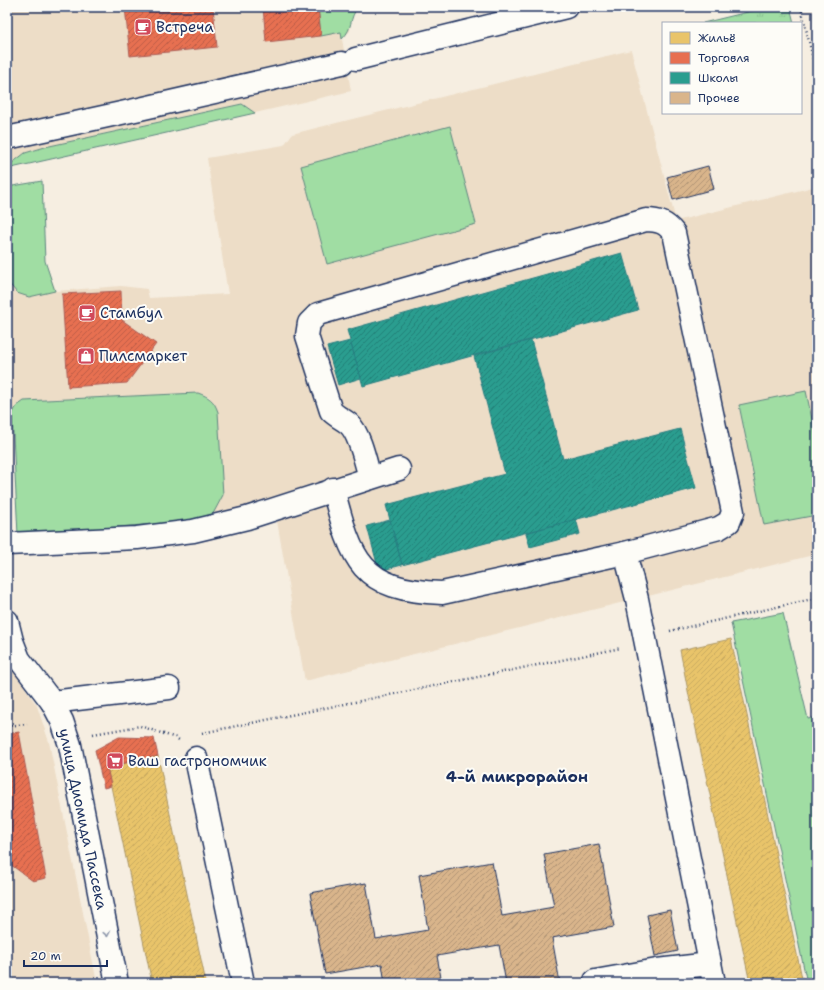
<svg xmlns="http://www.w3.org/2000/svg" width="824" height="990" font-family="'Shantell Sans',sans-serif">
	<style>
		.built { fill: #edddc7 }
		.grass { fill: #a0dda3; stroke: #5e8680 }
		.park { fill: url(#park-tufts); stroke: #5e8680 }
		.homes { fill: url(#homes-hatch); stroke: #ab9766 }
		.shops { fill: url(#shops-hatch); stroke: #aa5c55 }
		.schools { fill: url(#schools-hatch); stroke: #267c80 }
		.building { fill: url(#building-hatch); stroke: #1b2f5e }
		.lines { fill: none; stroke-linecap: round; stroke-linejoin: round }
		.minor-casing { stroke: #1b2f5e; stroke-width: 25 }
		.path { stroke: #1b2f5e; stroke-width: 2.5; stroke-dasharray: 1 3; stroke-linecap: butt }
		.minor { stroke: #fdfcf7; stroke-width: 22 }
		.oneway { stroke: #8c96aa }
		.labels { text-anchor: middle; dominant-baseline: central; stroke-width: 4; stroke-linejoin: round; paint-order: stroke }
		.poi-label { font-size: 15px; fill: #1b2f5e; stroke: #fdfcf7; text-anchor: start }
		.street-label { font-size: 15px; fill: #1b2f5e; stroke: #fdfcf7 }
		.neighbourhood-label { font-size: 16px; font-weight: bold; fill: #1b2f5e; stroke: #fdfcf7 }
	</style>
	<defs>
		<pattern id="park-tufts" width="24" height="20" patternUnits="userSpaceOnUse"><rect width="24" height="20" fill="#a0dda3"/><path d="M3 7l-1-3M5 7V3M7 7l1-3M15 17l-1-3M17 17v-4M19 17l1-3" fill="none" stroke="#89be8f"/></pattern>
		<pattern id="homes-hatch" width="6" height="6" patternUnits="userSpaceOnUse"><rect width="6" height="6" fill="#e9c46a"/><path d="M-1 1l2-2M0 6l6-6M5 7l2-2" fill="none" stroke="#c7a95e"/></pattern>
		<pattern id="shops-hatch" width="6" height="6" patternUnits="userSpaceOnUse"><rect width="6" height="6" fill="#e76f51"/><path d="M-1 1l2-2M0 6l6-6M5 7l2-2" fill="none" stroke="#ba5c46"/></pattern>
		<pattern id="schools-hatch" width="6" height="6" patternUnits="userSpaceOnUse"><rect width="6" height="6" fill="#2a9d8f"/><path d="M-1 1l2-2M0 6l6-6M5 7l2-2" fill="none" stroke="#238078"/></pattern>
		<pattern id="building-hatch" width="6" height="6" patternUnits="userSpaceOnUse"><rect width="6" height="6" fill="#d9b58b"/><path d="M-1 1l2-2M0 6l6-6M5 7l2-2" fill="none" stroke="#af9475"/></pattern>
	</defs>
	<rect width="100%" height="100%" fill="#f6eee1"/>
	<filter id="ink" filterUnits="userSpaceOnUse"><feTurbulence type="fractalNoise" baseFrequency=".025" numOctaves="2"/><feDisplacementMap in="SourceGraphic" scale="8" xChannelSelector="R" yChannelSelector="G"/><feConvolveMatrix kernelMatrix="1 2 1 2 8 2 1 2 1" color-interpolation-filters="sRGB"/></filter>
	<g filter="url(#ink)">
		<g class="built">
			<polygon points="7,7 358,7 352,14 350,31 342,39 351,91 255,113 242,104 45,147 25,153 7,167"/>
			<polygon points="631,50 676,221 817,186 817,554 305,681 273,498 205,520 210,397 198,393 24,401 17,406 12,414 7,412 7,187 42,181 45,261 56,291 121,286 147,289 149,298 228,294 207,158 284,145 292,134"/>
			<polygon points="7,660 37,706 49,742 97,983 7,983"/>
		</g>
		<g class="grass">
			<path d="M318,7H358C348,20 354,27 342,39L341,32L321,36Z"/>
			<polygon points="242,104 255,113 7,169 7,167 25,153 45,147"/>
			<polygon points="450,126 476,224 327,264 301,166"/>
			<polygon points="42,181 45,261 55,291 29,297 17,293 7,281 7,187"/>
			<polygon points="806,391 817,443 817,515 764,525 739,405"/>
			<path d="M198,393C209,397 214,400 218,412L223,495L214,512L205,520L18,535L12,414L17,406L24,401Z"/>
			<polygon points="783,613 808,719 817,717 817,983 807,983 731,623"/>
		</g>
		<polygon class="park" points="768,7 790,7 794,23 703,23"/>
		<g class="homes">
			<polygon points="731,639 803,983 750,983 689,696 680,650"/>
			<polygon points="158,756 167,800 206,983 152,983 107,767"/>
		</g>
		<g class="shops">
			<polygon points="125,7 213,7 217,47 130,56"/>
			<polygon points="263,7 318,7 321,36 266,42"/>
			<polygon points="121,291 122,320 156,344 127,383 68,387 62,294"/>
			<polygon points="19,732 46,878 33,881 7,862 7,734"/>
			<polygon points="119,737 154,738 158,756 107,767 111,786 104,788 95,750"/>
		</g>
		<g class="schools">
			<polygon points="622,253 638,310 363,386 347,330"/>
			<polygon points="531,340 563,459 680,429 696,488 402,565 386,505 505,474 474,356"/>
			<polygon points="350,341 361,378 338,385 327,347"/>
			<polygon points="576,519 580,534 530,547 526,533"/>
			<polygon points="390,520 402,565 379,571 367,526"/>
		</g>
		<g class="building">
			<polygon points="708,166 714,189 673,200 667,177"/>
			<polygon points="599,844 614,927 552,938 560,983 506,983 499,945 437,956 442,983 385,983 382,964 325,974 310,893 366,883 376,939 428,930 419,875 492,862 502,916 554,907 544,854"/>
			<polygon points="670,910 678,951 655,956 647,915"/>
		</g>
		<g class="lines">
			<g class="minor-casing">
				<g id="minor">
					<polyline points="356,59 566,7"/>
					<path d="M7,138C119,114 230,89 342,63"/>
					<path d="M333,489C352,561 360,590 442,593L625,553L719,528L729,522L733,512L674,233C666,223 659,220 646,220L318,314L309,323L307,336L331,411C337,417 343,419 349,424C360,434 366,464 370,478"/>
					<polyline points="7,544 137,538 193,531 247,518 399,469"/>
					<polyline points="625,553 637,599 714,983"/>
					<polyline points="7,621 12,641 19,659 52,702 62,721 70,745 117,983"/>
					<polyline points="52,702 169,688"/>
					<polyline points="196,758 243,983"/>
					<polyline points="595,981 657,970 710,964"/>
				</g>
			</g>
			<g class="path">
				<polyline points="801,7 817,76"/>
				<polyline points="670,631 817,598"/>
				<polyline points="7,726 27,724"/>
				<polyline points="202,733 621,648"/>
				<polyline points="93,734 140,726 176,738 179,740"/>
			</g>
			<use href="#minor" class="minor"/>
		</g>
		<defs><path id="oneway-chevron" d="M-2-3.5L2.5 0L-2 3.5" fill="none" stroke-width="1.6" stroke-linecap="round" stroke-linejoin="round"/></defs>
		<use class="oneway" href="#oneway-chevron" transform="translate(107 934) rotate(79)"/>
	</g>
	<defs>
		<g id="cafe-square" transform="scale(0.9)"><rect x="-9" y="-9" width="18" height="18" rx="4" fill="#d1495b" stroke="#fdfcf7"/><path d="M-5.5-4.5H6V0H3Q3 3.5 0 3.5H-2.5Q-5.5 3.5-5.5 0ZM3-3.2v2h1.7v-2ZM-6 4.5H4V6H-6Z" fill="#fff"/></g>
		<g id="shop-square" transform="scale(0.9)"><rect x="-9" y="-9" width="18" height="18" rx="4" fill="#d1495b" stroke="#fdfcf7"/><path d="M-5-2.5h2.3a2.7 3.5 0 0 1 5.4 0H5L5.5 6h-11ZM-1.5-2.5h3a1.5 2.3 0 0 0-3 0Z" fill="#fff"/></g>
		<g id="supermarket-square" transform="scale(0.9)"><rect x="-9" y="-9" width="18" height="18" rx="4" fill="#d1495b" stroke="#fdfcf7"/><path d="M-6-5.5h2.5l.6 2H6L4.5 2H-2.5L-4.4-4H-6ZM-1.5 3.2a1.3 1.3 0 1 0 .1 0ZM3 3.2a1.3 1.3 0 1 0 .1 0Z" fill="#fff"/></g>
	</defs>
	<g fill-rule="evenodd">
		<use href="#cafe-square" x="143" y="27"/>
		<use href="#cafe-square" x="87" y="313"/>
		<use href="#shop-square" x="86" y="356"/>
		<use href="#supermarket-square" x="115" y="761"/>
	</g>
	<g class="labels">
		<g class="poi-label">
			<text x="156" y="27">Встреча</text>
			<text x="100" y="313">Стамбул</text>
			<text x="99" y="356">Пилсмаркет</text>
			<text x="128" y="761">Ваш гастрономчик</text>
		</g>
		<g class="street-label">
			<text transform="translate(83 819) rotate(78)">улица Диомида Пассека</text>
		</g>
		<g class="neighbourhood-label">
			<text x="517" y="776">4-й микрорайон</text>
		</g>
	</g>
	<rect width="824" height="990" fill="none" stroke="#fdfcf7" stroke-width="24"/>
	<rect x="12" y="12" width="800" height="966" fill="none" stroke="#1b2f5e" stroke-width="1.5" filter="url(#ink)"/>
	<rect x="662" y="22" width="140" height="92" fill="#fdfcf7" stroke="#a3aaba"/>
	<rect x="670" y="32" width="20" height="12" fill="#e9c46a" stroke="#a3aaba"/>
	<text x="698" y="42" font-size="12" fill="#1b2f5e">Жильё</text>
	<rect x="670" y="52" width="20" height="12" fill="#e76f51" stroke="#a3aaba"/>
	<text x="698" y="62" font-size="12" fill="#1b2f5e">Торговля</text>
	<rect x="670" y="72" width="20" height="12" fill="#2a9d8f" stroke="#a3aaba"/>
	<text x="698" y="82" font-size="12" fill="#1b2f5e">Школы</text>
	<rect x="670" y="92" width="20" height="12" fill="#d9b58b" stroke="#a3aaba"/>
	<text x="698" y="102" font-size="12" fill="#1b2f5e">Прочее</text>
	<path d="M24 960v6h83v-6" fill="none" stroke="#1b2f5e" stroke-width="2"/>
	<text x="30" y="960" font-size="12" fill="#1b2f5e" stroke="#fdfcf7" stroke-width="3" paint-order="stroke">20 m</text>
</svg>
